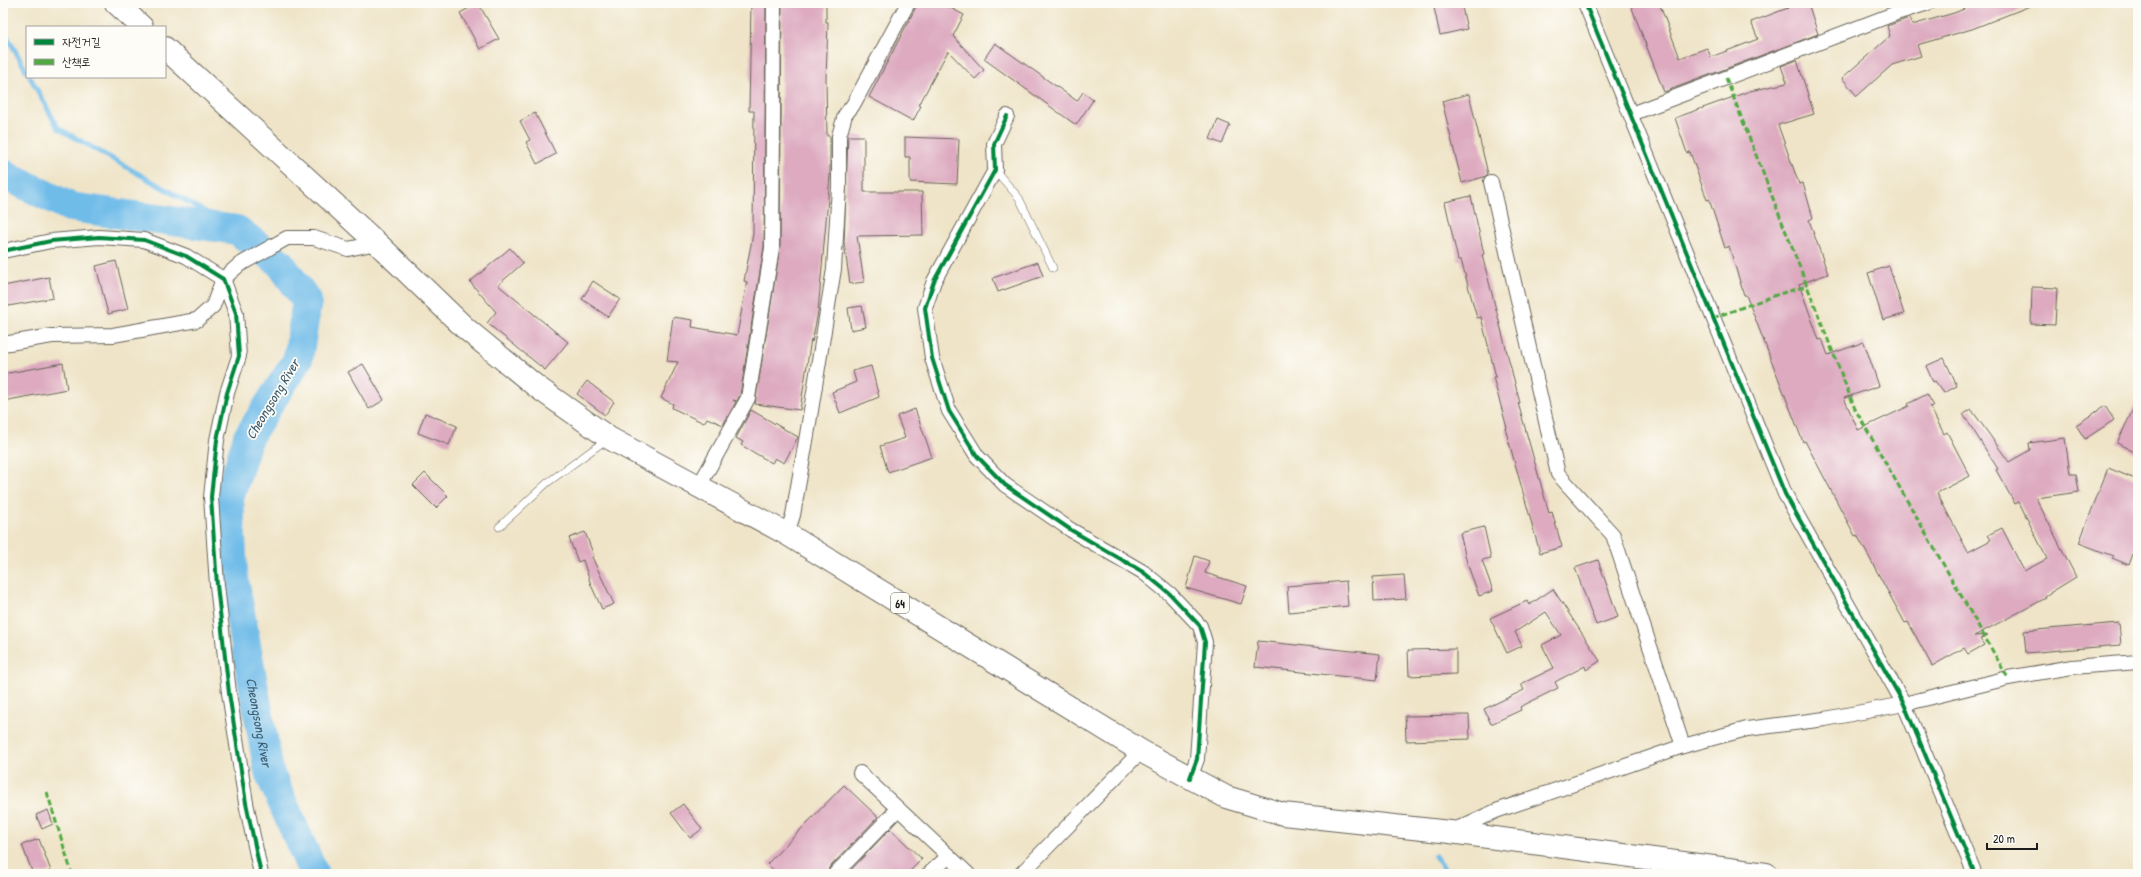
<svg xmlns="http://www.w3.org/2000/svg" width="2141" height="877" font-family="'Patrick Hand','Poor Story',sans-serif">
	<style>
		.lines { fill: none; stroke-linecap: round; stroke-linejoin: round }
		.stream { stroke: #6fbce9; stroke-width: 5 }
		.river { stroke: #6fbce9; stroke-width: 30 }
		.building { fill: #ddaac0 }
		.service-casing { stroke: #666258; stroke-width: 8 }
		.minor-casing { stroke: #666258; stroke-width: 16 }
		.primary-casing { stroke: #666258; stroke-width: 24 }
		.service { stroke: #fff; stroke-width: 7 }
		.minor { stroke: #fff; stroke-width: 14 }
		.primary { stroke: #fff; stroke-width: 22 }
		.quiet { stroke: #52a943; stroke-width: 3; stroke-dasharray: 6 3; stroke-linecap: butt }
		.cycleway-casing { stroke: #fdfcf7; stroke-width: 6 }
		.cycleway { stroke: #00873e; stroke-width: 4 }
		.labels { text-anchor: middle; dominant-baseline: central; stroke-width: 3.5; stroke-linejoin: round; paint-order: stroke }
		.shield { fill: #fdfcf7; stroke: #605f5e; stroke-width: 1 }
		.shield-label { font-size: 12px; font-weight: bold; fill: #1c1c1c }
		.water-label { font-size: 14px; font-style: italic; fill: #3d5c6e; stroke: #fdfcf7 }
	</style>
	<rect width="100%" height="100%" fill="#fdfcf7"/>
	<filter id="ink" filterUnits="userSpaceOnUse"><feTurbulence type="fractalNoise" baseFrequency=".025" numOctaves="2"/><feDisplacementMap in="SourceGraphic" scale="8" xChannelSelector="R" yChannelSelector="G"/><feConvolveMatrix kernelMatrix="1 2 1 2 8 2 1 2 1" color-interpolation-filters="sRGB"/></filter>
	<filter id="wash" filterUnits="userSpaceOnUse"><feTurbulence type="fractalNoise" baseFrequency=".012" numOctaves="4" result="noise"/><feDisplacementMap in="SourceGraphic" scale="16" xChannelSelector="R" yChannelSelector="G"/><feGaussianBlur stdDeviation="0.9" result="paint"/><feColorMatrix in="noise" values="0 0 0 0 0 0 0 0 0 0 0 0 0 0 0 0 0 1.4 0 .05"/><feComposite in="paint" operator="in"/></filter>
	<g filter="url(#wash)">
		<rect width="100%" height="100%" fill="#efe4c8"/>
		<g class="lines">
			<g class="stream">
				<polyline points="3,29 27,72"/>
				<polyline points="30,77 58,128 237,230"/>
				<polyline points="1435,856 1448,874"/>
			</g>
			<path class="river" id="s1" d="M3,174L70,207L237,230L280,263L307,301L298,359L248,437L229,498L233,574L269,772L314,874"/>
		</g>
		<g id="blocks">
			<g class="building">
				<polygon points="478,3 499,39 480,49 460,13"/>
				<polygon points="751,3 766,3 764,247 740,395 737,401 733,400 736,402 723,425 707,418 704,423 672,408 673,404 661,398 678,362 667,361 673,317 693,320 692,327 737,335 747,282 744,281 753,234 754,111 749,111"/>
				<polygon points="782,3 826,3 826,22 828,22 826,80 827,136 830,136 830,176 818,312 812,342 811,339 800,410 755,404 780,248"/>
				<polygon points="918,3 941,3 964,15 953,36 984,70 975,79 948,51 919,105 921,106 913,121 869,97"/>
				<polygon points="1433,3 1461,3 1467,29 1440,35"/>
				<polygon points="1630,3 1659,3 1680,58 1707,48 1711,57 1758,39 1751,22 1788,8 1787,3 1808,3 1818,34 1664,92"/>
				<polygon points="1979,3 2035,4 1972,29 1917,45 1921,56 1892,65 1857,96 1842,78 1890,36 1887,26 1909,18 1912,25 1954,13"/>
				<polygon points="995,43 1077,101 1083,92 1093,100 1076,125 984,59"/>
				<polygon points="1797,60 1814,114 1778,125 1799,184 1803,183 1813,218 1809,220 1828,274 1799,284 1819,340 1822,339 1828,355 1864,342 1879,386 1844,398 1858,430 1909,406 1908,404 1927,394 1934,406 1930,407 1944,434 1947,432 1970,476 1937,493 1968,552 1991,540 1988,535 2002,528 2024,571 2047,559 2019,502 2015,504 1996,470 1998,469 1963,414 1971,409 2009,462 2030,450 2029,443 2065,438 2070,474 2076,474 2079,492 2036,498 2076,577 2045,596 2046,598 1974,636 1988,635 1980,639 1984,645 1968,654 1964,648 1932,666 1908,622 1905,623 1857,535 1855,536 1805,441 1803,442 1746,295 1744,295 1729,246 1725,248 1709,199 1707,200 1690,152 1687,153 1675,118 1750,91 1787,83 1781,66"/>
				<polygon points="1469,94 1488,174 1484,177 1462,183 1442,101"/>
				<polygon points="535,113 556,154 537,164 526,142 530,140 520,121"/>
				<polygon points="1218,120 1230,125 1222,144 1210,139"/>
				<polygon points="848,136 864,136 864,192 922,192 923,235 857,236 864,282 850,284 844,243"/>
				<polygon points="905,137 959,139 957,184 910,182 910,157 905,157"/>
				<polygon points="1471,196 1484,254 1482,255 1520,403 1518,403 1549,513 1552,512 1562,547 1540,553 1505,428 1507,428 1493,377 1496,377 1481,317 1477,318 1461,260 1458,260 1445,202"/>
				<polygon points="510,248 523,263 498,285 568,342 545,370 487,323 496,312 470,282"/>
				<polygon points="116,261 128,309 108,314 96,266"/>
				<polygon points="1038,262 1043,276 998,292 993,278"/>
				<polygon points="1889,266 1904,314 1883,320 1868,273"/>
				<polygon points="49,277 53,298 3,307 3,286"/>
				<polygon points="593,281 620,299 608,317 582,299"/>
				<polygon points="2032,287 2057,288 2055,325 2031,324"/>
				<polygon points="862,306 866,327 851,330 848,308"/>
				<polygon points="1944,358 1957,386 1944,393 1935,381 1933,382 1926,366"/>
				<polygon points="63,363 67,389 3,401 3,374"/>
				<polygon points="363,364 384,400 369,409 348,372"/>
				<polygon points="871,366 879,397 840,413 832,392 856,382 853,371"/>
				<polygon points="587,381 614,402 605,415 577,394"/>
				<polygon points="2138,399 2138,454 2117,443"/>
				<polygon points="2105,406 2114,420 2085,439 2076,425"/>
				<polygon points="915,409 932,457 888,472 880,446 905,438 897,416"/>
				<polygon points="751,410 798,437 784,463 775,458 772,463 741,445 743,442 736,438"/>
				<polygon points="425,413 457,426 449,445 418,433"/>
				<polygon points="2108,468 2138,480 2138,540 2129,565 2112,558 2113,556 2079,543"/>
				<polygon points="425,473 448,496 436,508 413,485"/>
				<polygon points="1484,527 1491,558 1482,560 1493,591 1479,596 1467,563 1460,533"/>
				<polygon points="585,532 594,556 592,557 614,604 602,609 591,585 583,560 578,562 569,538"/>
				<polygon points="1195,556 1209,561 1205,573 1247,586 1241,604 1186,588"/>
				<polygon points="1598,560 1618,617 1596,625 1575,568"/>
				<polygon points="1404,575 1406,599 1374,601 1373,577"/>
				<polygon points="1346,581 1348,606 1289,612 1287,586"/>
				<polygon points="1553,589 1600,661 1586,670 1585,666 1555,682 1558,688 1520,707 1521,710 1491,724 1484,709 1524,690 1521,684 1554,668 1542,645 1561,635 1546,612 1515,632 1522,646 1507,653 1490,618 1527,601 1529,605"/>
				<polygon points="2119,623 2121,645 2026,653 2024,631"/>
				<polygon points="1258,641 1380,654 1377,680 1255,667"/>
				<polygon points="1456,649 1456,674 1409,676 1408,650"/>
				<polygon points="1469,715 1470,739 1406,741 1405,716"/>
				<polygon points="844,785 878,817 829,868 827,874 778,874 767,864"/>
				<polygon points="683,804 702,829 690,838 671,813"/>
				<polygon points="48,810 53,824 42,829 36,815"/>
				<polygon points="890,829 922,859 907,874 847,874"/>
				<polygon points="39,839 51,871 42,874 33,874 22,845"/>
			</g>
		</g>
	</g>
	<g filter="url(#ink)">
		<use href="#blocks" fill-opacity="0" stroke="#666258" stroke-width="1"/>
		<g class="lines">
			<g class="service-casing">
				<g id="service">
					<polyline points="995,170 1019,198 1053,268"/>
					<polyline points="499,527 547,483 606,440"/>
				</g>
			</g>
			<g class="minor-casing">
				<g id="minor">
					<polyline points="1585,3 1785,494 1904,704 1975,874"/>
					<polyline points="1631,114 1899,12 1928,3"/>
					<polyline points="1007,116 994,144 995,170 934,281 925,308 932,358 949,411 977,456 1005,485 1071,530 1143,572 1170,594 1200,626 1205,642 1197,759 1190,778"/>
					<polyline points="1491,182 1558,474 1613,535 1683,746"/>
					<polyline points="3,251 51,241 99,237 144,240 186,256 223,279 236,313 239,356 227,393 217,440 211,497 217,585 229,693 246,803 261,874"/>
					<polyline points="3,344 52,336 113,335 197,320 213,306 223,279 239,265 287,238 314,238 348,249 377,243"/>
					<polyline points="699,486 748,398 772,248 774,3"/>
					<polyline points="787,534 793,515 807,435 834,269 839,187 839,136 845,115 853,105 908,3"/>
					<polyline points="860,773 968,874"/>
					<polyline points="1452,831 1496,811 1683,746 1747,729 1825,719 1904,704 2008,678 2072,667 2138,662"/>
					<polyline points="835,874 898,809"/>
					<polyline points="929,874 949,856"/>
					<polyline points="1021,874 1141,751"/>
				</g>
			</g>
			<g class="primary-casing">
				<g id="primary">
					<polyline points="116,3 142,27"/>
					<polyline points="165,48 377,243 465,328 537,387 609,438 787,534 1141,751 1226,797 1283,814 1450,832 1766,874"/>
				</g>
			</g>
			<use href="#service" class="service"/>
			<use href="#minor" class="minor"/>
			<use href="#primary" class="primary"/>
			<g class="quiet">
				<polyline points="1726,78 1855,409 2008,678"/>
				<polyline points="1713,318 1779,294 1807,286"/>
				<polyline points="47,792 72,874"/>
			</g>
			<g class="cycleway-casing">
				<g id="cycleway">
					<polyline points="1585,3 1785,494 1904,704 1975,874"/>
					<polyline points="1007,116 994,144 995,170 934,281 925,308 932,358 949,411 977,456 1005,485 1071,530 1143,572 1170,594 1200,626 1205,642 1197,759 1190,778"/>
					<polyline points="3,251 51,241 99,237 144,240 186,256 223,279 236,313 239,356 227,393 217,440 211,497 217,585 229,693 246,803 261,874"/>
				</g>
			</g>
			<use href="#cycleway" class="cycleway"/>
		</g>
	</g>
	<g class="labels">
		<rect class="shield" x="891" y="593" width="18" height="20" rx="3"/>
		<g class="shield-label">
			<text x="900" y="603">64</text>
		</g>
		<g class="water-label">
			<text transform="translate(272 399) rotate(-59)">Cheongsong River</text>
			<text stroke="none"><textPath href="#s1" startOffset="786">Cheongsong River</textPath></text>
		</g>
	</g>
	<rect width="2141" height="877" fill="none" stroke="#fdfcf7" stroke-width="16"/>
	<rect x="26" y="26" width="140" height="52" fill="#fdfcf7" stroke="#a3a29f"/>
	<rect x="34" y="39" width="20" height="6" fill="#00873e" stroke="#a3a29f"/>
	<text x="62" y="46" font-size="12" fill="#1c1c1c">자전거길</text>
	<rect x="34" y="59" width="20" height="6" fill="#52a943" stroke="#a3a29f"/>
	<text x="62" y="66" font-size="12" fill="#1c1c1c">산책로</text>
	<path d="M1987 843v6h50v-6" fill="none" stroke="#1c1c1c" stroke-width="2"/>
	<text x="1993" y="843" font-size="12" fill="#1c1c1c" stroke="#fdfcf7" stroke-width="3" paint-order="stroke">20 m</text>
</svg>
